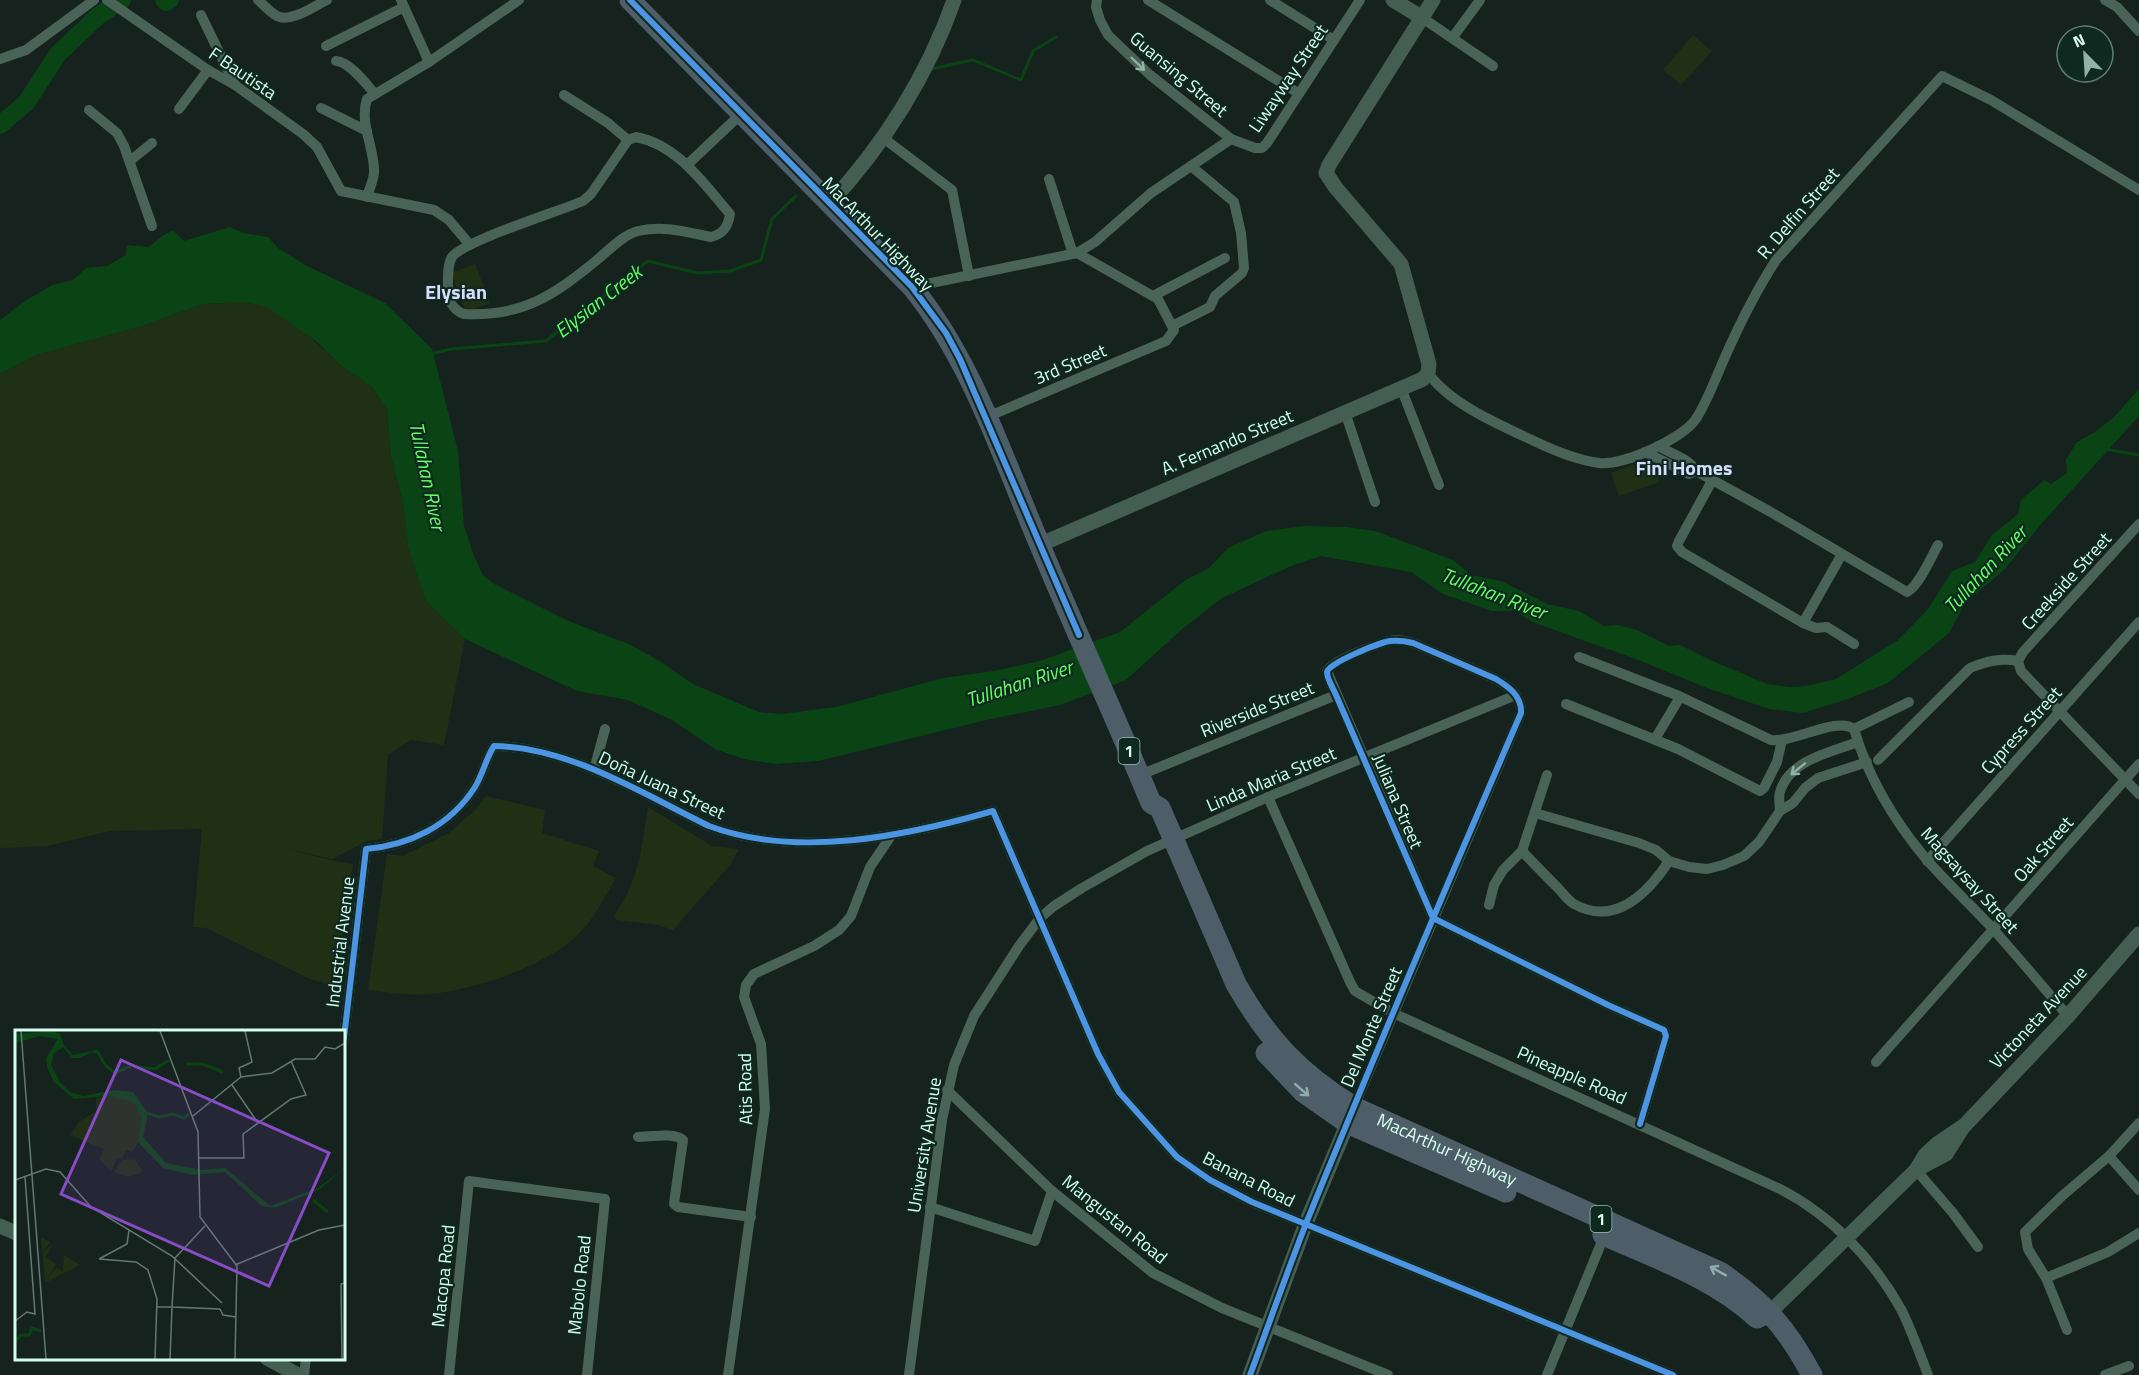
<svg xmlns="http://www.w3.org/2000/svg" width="2139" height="1375" font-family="'Titillium Web',sans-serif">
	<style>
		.green { fill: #203014 }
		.water { fill: #0a4414 }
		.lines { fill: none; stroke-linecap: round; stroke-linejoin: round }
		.stream { stroke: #0a4414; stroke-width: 3 }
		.river { stroke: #0a4414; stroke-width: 18 }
		.street { stroke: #4a6358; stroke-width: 10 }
		.secondary { stroke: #445e54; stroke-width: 15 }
		.highway { stroke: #4e5e69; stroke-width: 21 }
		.cycleway-casing { stroke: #0f2820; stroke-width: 10 }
		.cycleway { stroke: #4d94e3; stroke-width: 6 }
		.oneway { stroke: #90b1a4 }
		.oneway2 { stroke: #92aeac }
		.labels { text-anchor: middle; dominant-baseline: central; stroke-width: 4.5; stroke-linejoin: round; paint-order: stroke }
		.shield { fill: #0f2820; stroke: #9abeb2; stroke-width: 1.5 }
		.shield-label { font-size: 16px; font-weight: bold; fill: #d6fff0 }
		.street-label { font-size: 18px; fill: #d6fff0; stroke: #0f2820 }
		.neighbourhood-label { font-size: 20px; font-weight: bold; fill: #d8dcff; stroke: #0f2820 }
		.water-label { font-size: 20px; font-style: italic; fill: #64ff64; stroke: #0f2820 }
		.inset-river { fill: none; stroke: #0a4414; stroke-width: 3 }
		.inset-road { fill: none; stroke: #627a72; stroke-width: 1.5 }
		.view { fill: #894cc6; fill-opacity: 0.15; stroke: #894cc6; stroke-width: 3 }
		.inset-edge { fill: none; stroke: #d6fff0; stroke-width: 3 }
	</style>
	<rect width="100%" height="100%" fill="#15221e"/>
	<g class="green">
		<polygon points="1693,35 1712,51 1681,85 1663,70"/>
		<polygon points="475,264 490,303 466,312 451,273"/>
		<polygon points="245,302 267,306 308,335 339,364 372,387 387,409 391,457 403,503 408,547 426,601 465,639 444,745 411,740 388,755 382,839 367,841 332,859 275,846 331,860 353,864 335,986 310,979 206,928 193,927 202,829 110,831 47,846 0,848 0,374 36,355 142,326 203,304"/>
		<polygon points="1652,458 1660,482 1619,496 1611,473"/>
		<path d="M486,796L545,810L542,833L599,851L593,866L616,878C607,893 598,911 587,925C556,964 476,990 428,994C409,996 388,992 368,990L387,854L403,856L449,833L474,811Z"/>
		<path d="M648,807L712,846L739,849L730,865L673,930L658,925L616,920L614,916C640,878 641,850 648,807Z"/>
	</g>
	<polygon class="water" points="230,227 243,233 268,237 278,248 307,266 385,303 432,349 458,451 464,526 474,556 483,575 494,584 566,620 631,645 661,662 693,684 759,712 782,714 836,707 943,678 994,671 1040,661 1120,632 1184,581 1209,568 1228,548 1266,531 1304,526 1347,527 1375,531 1453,560 1471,575 1501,581 1547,604 1579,611 1604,626 1618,625 1637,630 1669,646 1680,645 1708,659 1767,684 1790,687 1806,686 1836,679 1898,640 1928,609 1952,571 1975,562 1992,535 2018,514 2021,500 2044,480 2051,484 2067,473 2066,459 2077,442 2095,432 2113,418 2139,389 2139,416 2042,523 2004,570 1965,603 1949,633 1888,683 1848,699 1803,713 1769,709 1707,688 1636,659 1532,622 1516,611 1492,611 1443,594 1411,572 1321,556 1291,566 1222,598 1181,630 1126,680 1060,705 991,719 818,761 775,764 744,759 715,749 672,720 628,700 577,691 465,639 426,601 408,547 403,503 391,457 387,409 372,387 339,364 317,342 267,307 245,302 203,304 142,326 36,355 0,374 0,320 25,301 52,285 73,280 86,268 107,266 126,255 127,245 149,247 162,236 173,230 184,241"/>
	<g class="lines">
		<g class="stream">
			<polyline points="931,69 973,60 1021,80 1033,51 1056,37"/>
			<polyline points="431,354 451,349 546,341 648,261 697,273 730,271 761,260 772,219 796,196"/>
			<polyline points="2105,449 2139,455"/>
		</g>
		<g class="river">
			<polyline points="164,0 166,2 170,0"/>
			<polyline points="121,1 122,0"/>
			<polyline points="0,125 26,103 58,54 98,16 109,9"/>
		</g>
		<g class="street">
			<polyline points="107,0 208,70 235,85 303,134 317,147 341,191 434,210 449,220 470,245"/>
			<path d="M258,0C264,5 270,12 277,16C291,23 314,6 327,0"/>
			<polyline points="401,0 429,62"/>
			<polyline points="1097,0 1096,7 1100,20 1108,35 1150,75 1231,139 1255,148 1262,148 1267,143 1360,0"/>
			<polyline points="1148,0 1298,93"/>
			<polyline points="1270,0 1334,40"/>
			<polyline points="2105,0 2117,7 2139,31"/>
			<polyline points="201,15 235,85"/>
			<polyline points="1421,17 1493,66"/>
			<polyline points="1453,37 1480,0"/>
			<polyline points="326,46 404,7"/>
			<polyline points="0,59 26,50 94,0"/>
			<path d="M336,61C349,61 367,85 375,94"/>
			<polyline points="564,95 608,123 628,140"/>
			<polyline points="321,108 367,131"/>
			<polyline points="179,109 208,70"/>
			<polyline points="89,110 117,133 124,146 152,226"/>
			<path d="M636,137C678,145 704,184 730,214C728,227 723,234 711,237C686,232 664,225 638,231C623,235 609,250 597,260C554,295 523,317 464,314C453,310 448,300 448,289C448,280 447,265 452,257C463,241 560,211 583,201L591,194L628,140Z"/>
			<polyline points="882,137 952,190 969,276"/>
			<polyline points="130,161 152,143"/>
			<polyline points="687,165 742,113"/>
			<polyline points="1049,179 1073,254"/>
			<path d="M367,197C369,189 375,178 374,170C374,147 359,122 367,99L429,62L519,0"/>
			<polyline points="912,287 1077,253 1095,242 1151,193 1231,139"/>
			<polyline points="1153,296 1225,258"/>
			<polyline points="1172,326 1210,307 1215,296 1242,273 1244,268 1241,233 1234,202 1191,166"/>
			<path d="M1428,373C1450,404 1500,425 1534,441C1555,451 1576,460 1599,463C1623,466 1682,439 1696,419C1708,400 1716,377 1725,357C1740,323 1756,291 1776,260L1942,76L1991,100L2139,190"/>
			<polyline points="1401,388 1439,485"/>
			<polyline points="1345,412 1375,502"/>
			<polyline points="987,417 1166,341 1174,330 1158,299 1077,253"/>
			<path d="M1658,446C1670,453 1690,459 1696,471L1769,511L1907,592C1919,586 1931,557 1938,545"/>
			<polyline points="1645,452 1689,474 1696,471"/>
			<polyline points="1713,479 1679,541 1677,546 1682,552 1803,623 1816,628 1827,627 1854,644"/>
			<polyline points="1803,623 1842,554"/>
			<path d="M1579,657L1679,696L1771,740C1795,743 1836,716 1854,729C1868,777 1895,822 1927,860C1948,884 1972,906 1993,929C2019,958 2043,987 2068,1016"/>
			<polyline points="2018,661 2023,652 2139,524"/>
			<polyline points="2018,661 2021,671 2139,794"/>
			<polyline points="1566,704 1678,749 1760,791 1764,788 1777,762 1782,740"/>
			<polyline points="1854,729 1909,702"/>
			<polyline points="1655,739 1680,697"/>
			<path d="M1878,760L1970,668C1987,661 2000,658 2018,661"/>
			<polyline points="594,770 605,729"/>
			<polyline points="1140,775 1336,695"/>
			<path d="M1268,797L1350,982L1355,991L1393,1013L1780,1189C1832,1216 1874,1260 1902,1311C1912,1332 1920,1354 1928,1375"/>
			<path d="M1780,811C1780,806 1778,797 1780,792C1789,760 1831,752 1858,742"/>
			<polyline points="1535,813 1639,843 1656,850 1669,861 1689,867 1707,869 1723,865 1744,856 1759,842 1780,811 1793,803 1805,788 1818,778 1867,762"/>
			<path d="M1522,851C1534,864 1546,876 1558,888C1563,893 1568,901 1574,904C1615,927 1648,893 1669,861"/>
			<polyline points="1927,861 2139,622"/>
			<polyline points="1489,905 1494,885 1503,870 1522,851 1547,775"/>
			<path d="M344,1038L366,849C410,845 450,826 475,787C483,774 486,758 494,746C570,747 643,794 709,826C797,859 906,836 993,811L1098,1054L1119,1092L1177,1157L1210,1180L1252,1202L1673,1375"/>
			<polyline points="1876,1062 2139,764"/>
			<polyline points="947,1090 1052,1191 1153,1273 1222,1308 1388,1375"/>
			<path d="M1354,1107L1521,713C1522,696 1509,687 1496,679L1413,643C1405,641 1397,639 1389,641C1375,645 1333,660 1327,671L1433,918L1608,1005L1664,1030L1666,1036L1640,1124"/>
			<path d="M638,1137C651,1137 673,1132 683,1140L675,1196L674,1204L678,1207L751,1217"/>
			<polyline points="2109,1156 2139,1190"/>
			<polyline points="1916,1170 1953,1213 1978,1247"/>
			<polyline points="930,1207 1035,1241 1052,1191"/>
			<polyline points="2046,1278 2108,1252 2139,1233"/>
			<polyline points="2067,1330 2046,1278 2028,1249 2025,1232 2062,1196 2109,1156 2139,1123"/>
			<polyline points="304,1375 306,1358"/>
			<polyline points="449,1375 469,1181 605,1199 587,1375"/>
			<polyline points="728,1375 765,1109 761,1044 744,997 746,985 754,974 814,946 839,930 851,916 870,867 891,836"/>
			<polyline points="909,1375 942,1120 954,1065 974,1016 1019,946 1040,918 1054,906 1082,888 1147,851 1268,797 1516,695"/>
			<polyline points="1547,1375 1605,1234"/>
			<polyline points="2105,1375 2129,1366"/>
		</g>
		<g class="secondary">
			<polyline points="1393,0 1421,17"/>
			<path d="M829,204C883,146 928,75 954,0"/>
			<polyline points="1039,545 1423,379 1428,373 1429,364 1401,264 1336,188 1326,173 1329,165 1433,0"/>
			<polyline points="1916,1170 1946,1154 1963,1127"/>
			<polyline points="0,1226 16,1233"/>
			<polyline points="1763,1319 1916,1170 1925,1155 1937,1144 1965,1125 2068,1016 2139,934"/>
			<polyline points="267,1358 298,1375"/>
			<polyline points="1250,1375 1306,1223 1351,1115"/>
		</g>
		<g class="highway">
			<path id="s1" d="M630,0L912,287C972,361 1002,456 1039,543C1075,630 1115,716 1151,803L1160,808L1236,984C1268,1040 1300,1074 1354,1107L1720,1272C1764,1302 1787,1328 1812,1375"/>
			<polyline points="1266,1053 1303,1092 1347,1123 1506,1192"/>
			<path d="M1603,1235C1655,1258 1714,1278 1757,1318"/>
		</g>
		<g class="cycleway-casing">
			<g id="cycleway">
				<polyline points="630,0 912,287 946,333 960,359 1079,635"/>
				<path d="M344,1038L366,849C410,845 450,826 475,787C483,774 486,758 494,746C570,747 643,794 709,826C797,859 906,836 993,811L1098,1054L1119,1092L1177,1157L1210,1180L1252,1202L1673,1375"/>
				<path d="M1250,1375C1269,1324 1287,1272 1307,1221C1376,1051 1448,882 1521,713C1522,696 1509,687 1496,679L1413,643C1405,641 1398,640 1390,641C1379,643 1328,663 1327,672C1327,679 1333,688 1336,695L1433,918L1608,1005L1664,1030L1666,1036L1640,1124"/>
			</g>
		</g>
		<use href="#cycleway" class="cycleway"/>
	</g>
	<defs><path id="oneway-shaft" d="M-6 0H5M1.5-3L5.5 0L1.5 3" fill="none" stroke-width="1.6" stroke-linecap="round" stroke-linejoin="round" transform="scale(1.5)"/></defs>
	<g class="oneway">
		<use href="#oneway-shaft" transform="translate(1138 64) rotate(44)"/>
		<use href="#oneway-shaft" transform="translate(1798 769) rotate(141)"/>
	</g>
	<g class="oneway2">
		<use href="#oneway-shaft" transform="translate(1302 1090) rotate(41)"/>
		<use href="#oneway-shaft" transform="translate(1718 1271) rotate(-151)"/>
	</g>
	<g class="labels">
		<g class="shield">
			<rect x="1118.5" y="738" width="21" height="26" rx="4.5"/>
			<rect x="1590.5" y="1206" width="21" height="26" rx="4.5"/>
		</g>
		<g class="shield-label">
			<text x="1129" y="751">1</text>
			<text x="1601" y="1219">1</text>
		</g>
		<g class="street-label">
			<text transform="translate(243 73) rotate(34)">F Bautista</text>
			<text transform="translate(1179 74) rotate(40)">Guansing Street</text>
			<text transform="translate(1288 78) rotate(-56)">Liwayway Street</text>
			<text transform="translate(1798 213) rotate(-49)">R. Delfin Street</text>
			<text transform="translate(878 234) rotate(46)">MacArthur Highway</text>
			<text transform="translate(1070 364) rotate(-23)">3rd Street</text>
			<text transform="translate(1227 442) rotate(-23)">A. Fernando Street</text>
			<text transform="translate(2066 581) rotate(-48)">Creekside Street</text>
			<text transform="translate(1257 709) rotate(-22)">Riverside Street</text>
			<text transform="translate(2021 730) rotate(-48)">Cypress Street</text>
			<text transform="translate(1271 779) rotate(-23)">Linda Maria Street</text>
			<text transform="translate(662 785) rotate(25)">Doña Juana Street</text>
			<text transform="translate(1398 801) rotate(67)">Juliana Street</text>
			<text transform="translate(2043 849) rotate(-49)">Oak Street</text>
			<text transform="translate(1970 880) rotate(48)">Magsaysay Street</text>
			<text transform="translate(340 942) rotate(-83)">Industrial Avenue</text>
			<text transform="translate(2038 1017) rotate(-47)">Victoneta Avenue</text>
			<text transform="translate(1371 1027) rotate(-67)">Del Monte Street</text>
			<text transform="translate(1572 1075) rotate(24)">Pineapple Road</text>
			<text transform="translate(745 1089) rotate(-91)">Atis Road</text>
			<text transform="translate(924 1145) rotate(-81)">University Avenue</text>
			<text stroke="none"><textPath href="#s1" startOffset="1449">MacArthur Highway</textPath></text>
			<text transform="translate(1249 1179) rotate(27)">Banana Road</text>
			<text transform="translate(1115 1219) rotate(39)">Mangustan Road</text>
			<text transform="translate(443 1276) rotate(-84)">Macopa Road</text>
			<text transform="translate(579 1285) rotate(-84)">Mabolo Road</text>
		</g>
		<g class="neighbourhood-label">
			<text x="456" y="291">Elysian</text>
			<text x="1684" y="467">Fini Homes</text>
		</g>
		<g class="water-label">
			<text transform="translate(598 301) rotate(-38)">Elysian Creek</text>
			<text transform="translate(428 476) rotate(78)">Tullahan River</text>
			<text transform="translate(1985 569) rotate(-47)">Tullahan River</text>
			<text transform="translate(1494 593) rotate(21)">Tullahan River</text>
			<text transform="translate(1019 683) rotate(-18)">Tullahan River</text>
		</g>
	</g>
	<g transform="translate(15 1030)">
		<rect width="330" height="330" fill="#15221e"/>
		<path d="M94,66L119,72L126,87L123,113L117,122L111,120L107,128H102L96,141L84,129L89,119L55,105L64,92L81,81V68ZM119,129L128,142L113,147L99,142L107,130ZM26,207L35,212L29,221L38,214L31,227L41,234L31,251L41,238L48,241L49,225L65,235L30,253Z" fill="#203014"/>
		<path d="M37,1L45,4L49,16L58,25L82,20L65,28H57L48,17L39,23L36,35L45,52L55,62L68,66L99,60L118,62L133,83L128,107L151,133L187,140L210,138L255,176L303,158L330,138L305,159L260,178L247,176L210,142L178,145L148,138L123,112L126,87L119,72L94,66L59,69L39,52L32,37L31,28L43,9L25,6L0,13V4Z" fill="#0a4414"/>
		<path class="inset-river" d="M78,22L82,21L91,36L100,43L116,36M172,34H187L208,42M118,36L140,39L154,30M132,83L144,87L158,84L169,88L174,84M298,170L313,182M0,312L6,305H14L17,298L26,301"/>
		<path class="inset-road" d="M6,1L31,329M145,1L183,102L185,187L222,236L220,329M226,47L224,38L237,32L230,1M217,55L243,93M178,86L226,47L257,43L280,29H300L310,17L320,19L330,13M184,128H229L228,104L276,69L291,65L276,31M0,150L31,139L45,142L76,177L157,226L207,273M160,228L190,196M160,228L157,277L205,279M84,229L121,232L133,240L142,269L140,329M84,229L112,214L114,200M220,235L304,200L330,195M142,277H157L155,329M205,279L208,285L221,287M0,291L12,282L20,284L10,147M327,329L326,254L330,253"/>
		<path class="view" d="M106,30L314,123L254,256L46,164Z"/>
		<rect width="330" height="330" class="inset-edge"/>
	</g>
	<g transform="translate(2085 54) rotate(336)"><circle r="28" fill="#0f2820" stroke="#5f7e73" stroke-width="1.5"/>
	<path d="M0-4.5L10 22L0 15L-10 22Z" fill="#92b2a6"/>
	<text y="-9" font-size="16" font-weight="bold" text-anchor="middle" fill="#d6fff0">N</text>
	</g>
</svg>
